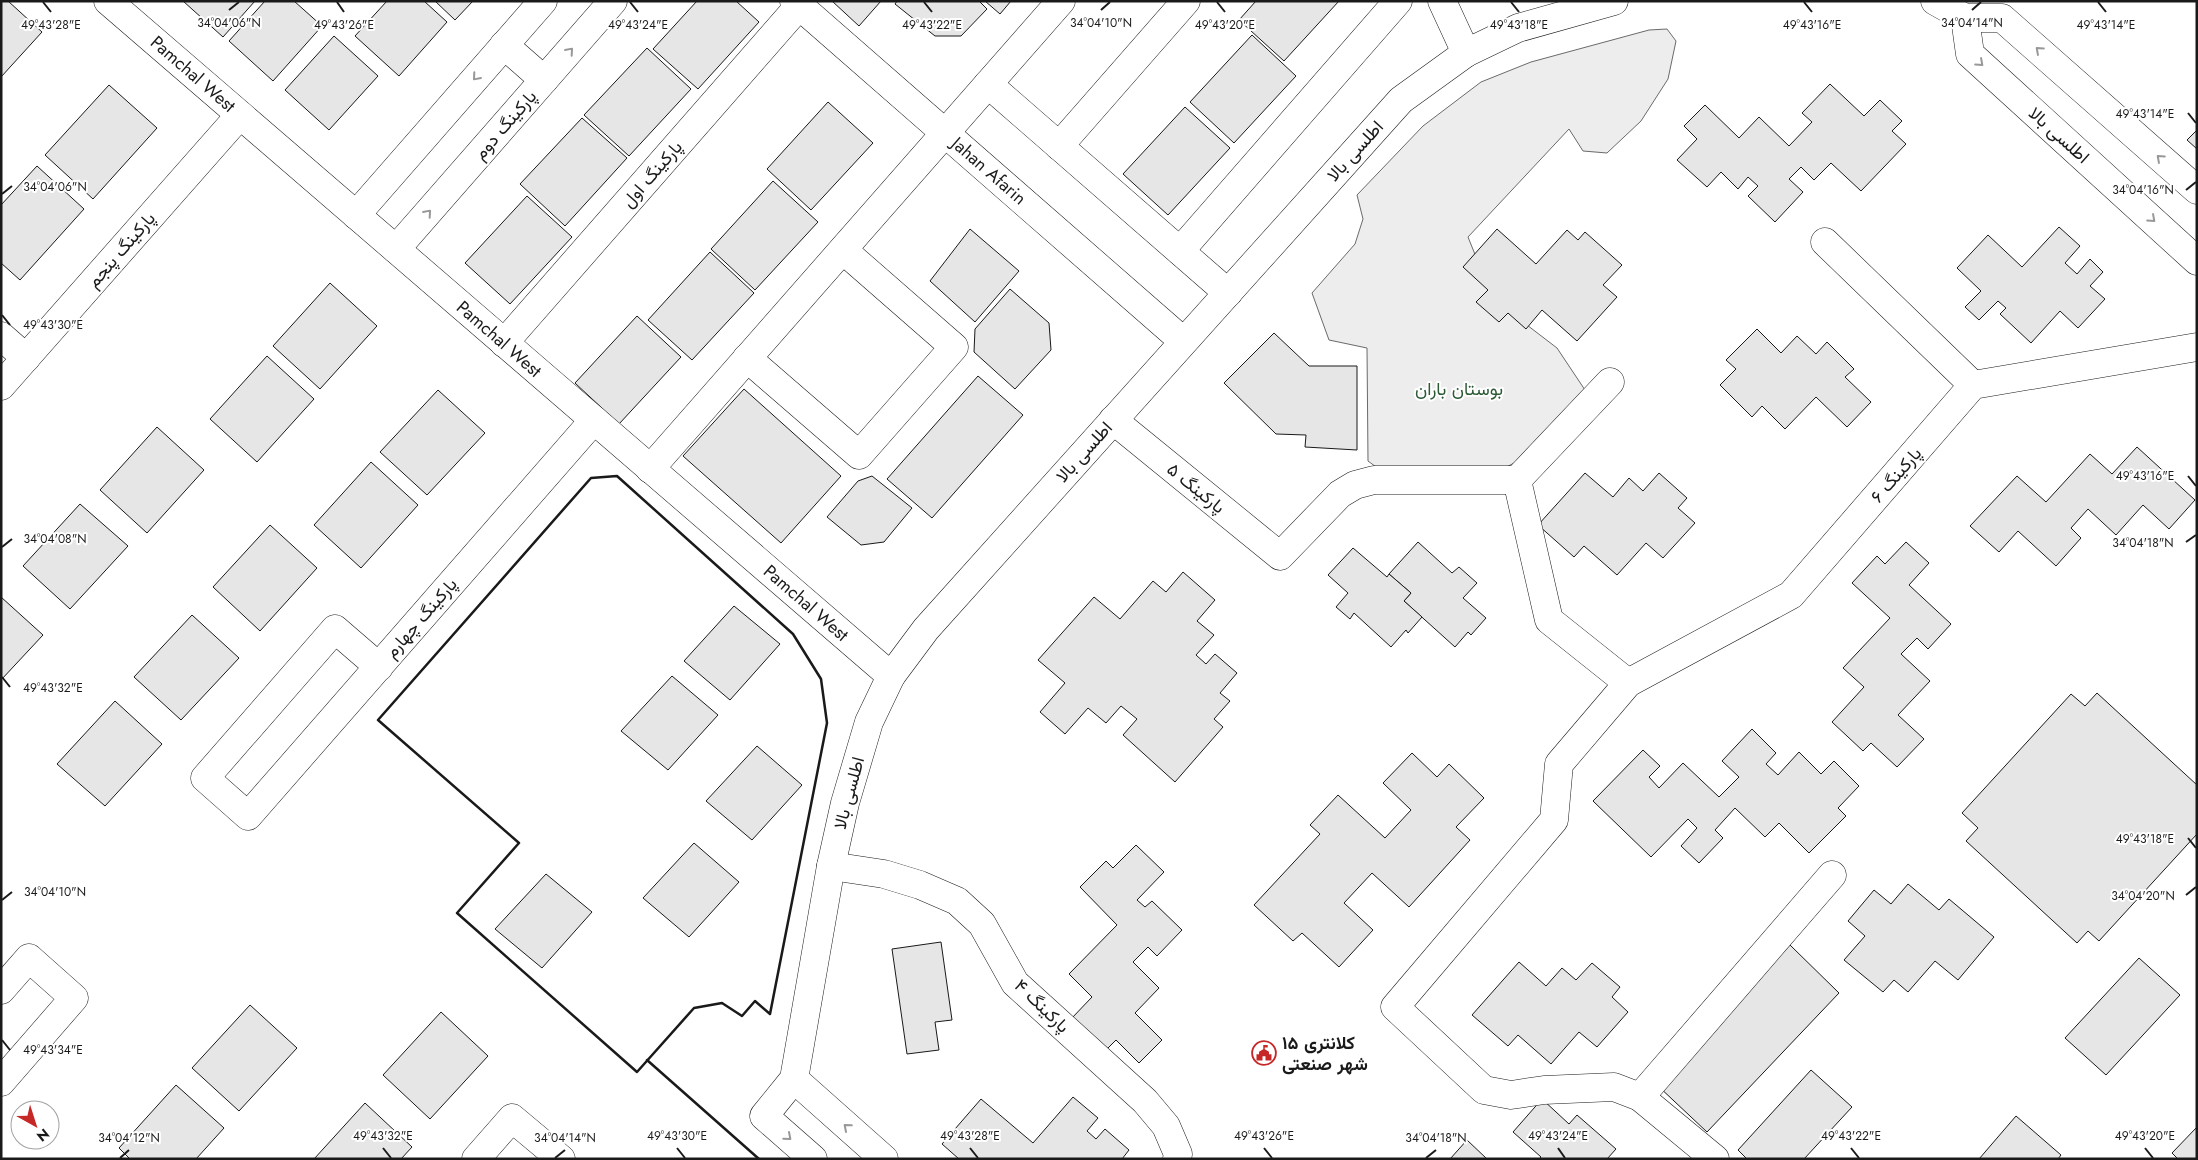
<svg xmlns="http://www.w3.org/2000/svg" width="2198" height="1160" font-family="Jost,Vazirmatn,sans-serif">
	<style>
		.green { fill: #ededed; stroke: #6a6a6a }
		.building { fill: #e6e6e6; stroke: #1a1a1a }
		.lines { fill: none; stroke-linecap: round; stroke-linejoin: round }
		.minor-casing { stroke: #1a1a1a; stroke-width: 29 }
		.minor { stroke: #fff; stroke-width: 28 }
		.wall { stroke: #1a1a1a; stroke-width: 2.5 }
		.oneway { stroke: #989898 }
		.ticks { fill: none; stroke: #1a1a1a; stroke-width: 2 }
		.labels { text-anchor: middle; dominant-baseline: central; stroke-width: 4; stroke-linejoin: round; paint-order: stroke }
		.street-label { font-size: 18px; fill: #1a1a1a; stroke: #fff }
		.park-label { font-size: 18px; fill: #2b5a34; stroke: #fff }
		.poi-label { font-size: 18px; font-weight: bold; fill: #1a1a1a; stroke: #fff; text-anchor: start }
		.ticks-label { font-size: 12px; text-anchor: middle; fill: #1a1a1a; stroke: #fff; stroke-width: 4; stroke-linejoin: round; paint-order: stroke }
	</style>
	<rect width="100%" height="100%" fill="#fff"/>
	<polygon class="green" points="1667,29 1676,41 1668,79 1641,121 1607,153 1583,151 1569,129 1468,237 1493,299 1557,348 1593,402 1549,445 1491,475 1395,481 1368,461 1367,348 1329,340 1312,293 1355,244 1363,219 1357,195 1423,126 1481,82 1531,62 1649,30"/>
	<g class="building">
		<polygon points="1,1 8,1 42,32 1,77"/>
		<polygon points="183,1 255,1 223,37"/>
		<polygon points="265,1 294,1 322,26 273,81 229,41"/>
		<polygon points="387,1 424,1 447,22 399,76 355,36"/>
		<polygon points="435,1 473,1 455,20"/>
		<polygon points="697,1 736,1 759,22 698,89 653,49"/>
		<polygon points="832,1 881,1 859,26"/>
		<polygon points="897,1 979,1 987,9 961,36 935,36 895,4"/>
		<polygon points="985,1 1011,1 1000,14"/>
		<polygon points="1256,1 1339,1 1284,61 1239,20"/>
		<polygon points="1252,35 1296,76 1234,143 1190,102"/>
		<polygon points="334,36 378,76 329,130 285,90"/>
		<polygon points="647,48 691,89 629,156 584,115"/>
		<polygon points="1830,84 1864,116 1880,100 1902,121 1892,131 1906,144 1861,191 1831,163 1814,180 1801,167 1789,179 1803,192 1775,222 1748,196 1758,186 1748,177 1738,189 1721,172 1707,187 1677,160 1697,139 1684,126 1705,105 1739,138 1759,117 1789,146 1812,122 1802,113"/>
		<polygon points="109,85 157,128 93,199 45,155"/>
		<polygon points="828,102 873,143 811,210 767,169"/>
		<polygon points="1185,107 1230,148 1168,215 1123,174"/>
		<polygon points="582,118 627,158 565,226 520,184"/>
		<polygon points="2197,130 2197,149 2187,140"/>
		<polygon points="37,166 84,209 20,280 1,263 1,205"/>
		<polygon points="773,181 818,222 755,290 711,249"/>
		<polygon points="527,196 572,237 510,304 465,263"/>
		<polygon points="2059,227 2080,246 2065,263 2077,274 2090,259 2103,272 2090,286 2105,299 2078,328 2060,311 2031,343 2000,314 2006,308 1998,301 1979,320 1965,307 1981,291 1957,268 1988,235 2022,267"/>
		<polygon points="970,229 1019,271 975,322 930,281"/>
		<polygon points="1497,229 1536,264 1567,230 1578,240 1585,232 1622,265 1603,285 1617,297 1577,341 1542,310 1526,329 1508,313 1499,322 1476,302 1488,290 1463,267"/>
		<polygon points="710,252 754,293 692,360 648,320"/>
		<polygon points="330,283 377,326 320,389 273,346"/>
		<polygon points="1010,289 1049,323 1051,350 1015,389 974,352 975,329"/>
		<polygon points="637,316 681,357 619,424 575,383"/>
		<polygon points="1757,329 1781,353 1797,336 1816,354 1827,342 1854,369 1845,377 1871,402 1847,427 1816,397 1785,429 1762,406 1752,417 1720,385 1736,369 1726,360"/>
		<polygon points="1274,333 1309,366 1357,366 1357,450 1305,447 1306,435 1276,434 1224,383"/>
		<polygon points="267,356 314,399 257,462 210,419"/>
		<polygon points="978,376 1023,415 932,518 887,479"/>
		<polygon points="744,389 841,476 781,543 683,456"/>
		<polygon points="438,390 485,433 427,495 380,452"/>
		<polygon points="157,427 204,470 147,533 100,490"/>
		<polygon points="2137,447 2195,500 2169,529 2143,505 2116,535 2088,509 2071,528 2081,538 2056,566 2018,531 1999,552 1970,526 2017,476 2046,502 2090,454 2112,474"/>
		<polygon points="371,462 418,505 361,568 314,525"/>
		<polygon points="1585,473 1613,497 1629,478 1643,491 1659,473 1687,498 1678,508 1695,523 1663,558 1646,543 1617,575 1584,546 1574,557 1538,525"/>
		<polygon points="872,476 912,508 884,542 861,545 827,517 858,481"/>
		<polygon points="80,504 128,546 70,609 23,566"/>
		<polygon points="270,525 317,568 260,631 213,587"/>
		<polygon points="1418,542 1452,573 1459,567 1477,583 1463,598 1486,618 1471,635 1468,632 1455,647 1404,601 1411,593 1389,574"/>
		<polygon points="1906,542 1929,563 1909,585 1951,624 1928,649 1917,638 1901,654 1930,681 1898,715 1924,739 1897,767 1871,743 1863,751 1832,722 1864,687 1843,668 1890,618 1852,583 1877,556 1885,564"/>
		<polygon points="1353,548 1387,577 1389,574 1411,593 1404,601 1422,617 1408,633 1406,630 1391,647 1354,613 1350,619 1336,607 1348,593 1328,575"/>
		<polygon points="1183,572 1215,600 1197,621 1214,635 1196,655 1206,664 1215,654 1237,673 1220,693 1230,701 1214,719 1223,727 1175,782 1123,735 1137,719 1121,706 1106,723 1088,708 1065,734 1040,712 1065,683 1038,660 1094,597 1120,619 1153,581 1166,592"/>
		<polygon points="1,597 43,635 1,680"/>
		<polygon points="734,606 780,644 730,700 684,661"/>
		<polygon points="192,615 239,658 181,720 134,677"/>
		<polygon points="672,676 718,715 668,770 621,731"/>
		<polygon points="2097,693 2197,785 2197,834 2099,941 2088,931 2077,943 1966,841 1978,828 1962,813 2071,694 2085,706"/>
		<polygon points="115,701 162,744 105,806 57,764"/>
		<polygon points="1752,729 1776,753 1766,764 1778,775 1799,752 1821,774 1834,761 1859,786 1838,808 1846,816 1809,853 1779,823 1765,837 1735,808 1715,830 1723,838 1699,863 1681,846 1697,828 1688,819 1651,857 1593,801 1643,750 1660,766 1649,777 1659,788 1683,763 1719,797 1739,777 1722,761"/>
		<polygon points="757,746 802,785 752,840 706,801"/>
		<polygon points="1412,753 1437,777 1449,764 1484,798 1456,827 1470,840 1409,907 1372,873 1344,903 1373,930 1339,967 1302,933 1293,941 1254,905 1320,834 1310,825 1338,795 1385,838 1411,810 1383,783"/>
		<polygon points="694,843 739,882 689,937 643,898"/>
		<polygon points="1136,845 1164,872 1137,900 1145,907 1152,901 1182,930 1157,956 1148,947 1133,962 1159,988 1135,1013 1162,1040 1139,1063 1116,1040 1104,1052 1071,1019 1092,997 1069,974 1117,925 1080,887 1106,861 1113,868"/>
		<polygon points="546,874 592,912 542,968 495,929"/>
		<polygon points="1908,884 1939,910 1949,899 1994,937 1958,980 1935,961 1908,992 1894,980 1883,992 1844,960 1865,936 1848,921 1874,890 1891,904"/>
		<polygon points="941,942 952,1020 935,1022 939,1050 907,1054 892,949"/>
		<polygon points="1790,945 1839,993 1707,1132 1657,1085"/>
		<polygon points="2139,958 2180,995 2106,1075 2065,1038"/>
		<polygon points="1519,962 1546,986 1562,968 1576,980 1592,963 1620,987 1612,997 1628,1012 1597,1047 1579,1032 1551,1064 1518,1035 1508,1046 1472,1015"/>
		<polygon points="250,1005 297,1048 239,1111 192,1068"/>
		<polygon points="441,1012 488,1056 430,1119 383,1075"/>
		<polygon points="1811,1070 1852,1107 1804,1159 1747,1159 1738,1150"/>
		<polygon points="176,1085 224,1128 196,1159 130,1159 119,1148"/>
		<polygon points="1073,1097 1098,1118 1087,1131 1096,1139 1105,1129 1129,1150 1122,1159 959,1159 942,1144 981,1099 1033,1143"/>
		<polygon points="1542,1099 1569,1124 1577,1115 1616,1149 1607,1159 1539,1159 1541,1157 1513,1132"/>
		<polygon points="365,1103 412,1147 401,1159 314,1159"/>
		<polygon points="2016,1116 2061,1155 2058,1159 1979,1159"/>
		<polygon points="2197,1127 2197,1159 2178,1159 2172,1153"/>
		<polygon points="1467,1140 1487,1159 1450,1159"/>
	</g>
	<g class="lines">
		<g class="minor-casing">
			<g id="minor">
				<polyline points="108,1 891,676"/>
				<polyline points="794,1 1183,341"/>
				<polyline points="1442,1 1466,53"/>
				<polyline points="1935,1 1965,18 2002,18 2197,190"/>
				<polyline points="1965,18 1970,54 2197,261"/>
				<polyline points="504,45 544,80"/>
				<polyline points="988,84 1228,293"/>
				<polyline points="1059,146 1186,1"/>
				<polyline points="356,215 543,1"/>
				<polyline points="1825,242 1973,385"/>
				<polyline points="396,249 613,1"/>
				<polyline points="1180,251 1398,1"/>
				<polyline points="1,336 26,358"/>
				<polyline points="504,343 799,6"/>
				<polyline points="747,358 859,455 954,347 843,250"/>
				<polyline points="1,386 240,115"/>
				<polyline points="1113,420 1280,556 1340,494 1355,485 1374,480 1517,480 1610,382"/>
				<polyline points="650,469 1061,1"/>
				<polyline points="1517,480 1549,620 1628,683"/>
				<polyline points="379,667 335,629 205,778 248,816 594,420"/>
				<polyline points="831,866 884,874 920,885 957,901 982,924 1015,983 1145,1101 1166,1126 1178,1154 1177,1159"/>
				<polyline points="1,990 29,958 74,998 1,1082"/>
				<polyline points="794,1079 884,1159"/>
				<polyline points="1640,1097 1832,875"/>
				<polyline points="476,1159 512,1118 561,1159"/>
				<polyline points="813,1159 764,1116 794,1079 831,866 845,803 869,722 891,676 926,629 1401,100 1466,53 1518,28 1614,1"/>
				<polyline points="1715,1159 1640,1097 1614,1087 1544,1090 1511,1095 1484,1090 1395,1007 1554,820 1559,764 1628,683 1791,595 1973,385 2197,347"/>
			</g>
		</g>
		<use href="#minor" class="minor"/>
		<g class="wall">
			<polygon points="617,476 793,634 821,679 827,723 770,1014 755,1001 742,1016 722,1003 694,1008 637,1072 457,913 519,843 378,720 591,478"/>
			<polyline points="647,1060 759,1159"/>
		</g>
	</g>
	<defs><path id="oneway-chevron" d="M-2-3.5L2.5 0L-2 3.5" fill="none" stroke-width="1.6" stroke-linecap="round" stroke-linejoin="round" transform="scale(1.25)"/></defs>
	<g class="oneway">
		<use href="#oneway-chevron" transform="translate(2039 50) rotate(-138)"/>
		<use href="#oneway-chevron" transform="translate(570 51) rotate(-49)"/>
		<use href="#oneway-chevron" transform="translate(1980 63) rotate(42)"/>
		<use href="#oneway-chevron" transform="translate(476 77) rotate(131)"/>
		<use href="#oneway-chevron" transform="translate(2160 158) rotate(-138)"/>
		<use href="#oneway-chevron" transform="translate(428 213) rotate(-49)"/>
		<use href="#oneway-chevron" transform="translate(2152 219) rotate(42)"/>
		<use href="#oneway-chevron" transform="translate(847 1127) rotate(-139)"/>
		<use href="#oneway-chevron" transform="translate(788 1137) rotate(41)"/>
	</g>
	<path class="ticks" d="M43,2L51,12M337,2L344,12M630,2L638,12M924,2L932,12M1217,2L1225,12M1511,2L1519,12M1804,2L1812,12M2098,2L2106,12M229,10L239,2M1101,10L1110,2M1972,10L1981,2M2188,113L2196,123M2186,190L2196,182M2,194L12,186M2,315L10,325M2188,476L2196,486M2186,542L2196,535M2,547L12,539M2,677L10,687M2188,838L2196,848M2186,895L2196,887M2,900L12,892M2,1040L10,1050M383,1148L391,1158M677,1148L685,1158M970,1148L978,1158M1264,1148L1272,1158M1558,1148L1565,1158M1851,1148L1859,1158M2145,1148L2153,1158M120,1158L129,1150M555,1158L565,1150M1426,1158L1436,1150"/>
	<defs>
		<g id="civic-ring" transform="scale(1.25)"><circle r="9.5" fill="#fff" stroke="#c62828" stroke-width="1.5"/><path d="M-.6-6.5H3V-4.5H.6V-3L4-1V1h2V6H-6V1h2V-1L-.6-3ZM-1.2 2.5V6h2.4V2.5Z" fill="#c62828"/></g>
	</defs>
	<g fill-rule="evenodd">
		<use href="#civic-ring" x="1264" y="1053"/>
	</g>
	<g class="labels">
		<g class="street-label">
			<text transform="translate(193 74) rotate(41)">Pamchal West</text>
			<text transform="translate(505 125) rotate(-49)">پارکینگ دوم</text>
			<text transform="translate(2059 135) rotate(42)">اطلسی بالا</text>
			<text transform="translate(1355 151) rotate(-48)">اطلسی بالا</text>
			<text transform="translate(989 171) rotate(41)">Jahan Afarin</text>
			<text transform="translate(652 174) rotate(-49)">پارکینگ اول</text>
			<text transform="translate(121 250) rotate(-49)">پارکینگ پنجم</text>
			<text transform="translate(499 339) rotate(41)">Pamchal West</text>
			<text transform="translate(1084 452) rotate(-48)">اطلسی بالا</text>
			<text transform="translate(1896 475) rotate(-49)">پارکینگ ۶</text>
			<text transform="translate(1196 488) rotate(39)">پارکینگ ۵</text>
			<text transform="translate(806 603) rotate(41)">Pamchal West</text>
			<text transform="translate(421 618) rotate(-49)">پارکینگ چهارم</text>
			<text transform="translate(849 793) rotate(-75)">اطلسی بالا</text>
			<text transform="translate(1042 1006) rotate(44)">پارکینگ ۴</text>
		</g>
		<g class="park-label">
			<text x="1459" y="389">بوستان باران</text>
		</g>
		<g class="poi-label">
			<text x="1282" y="1043">کلانتری ۱۵<tspan x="1282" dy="21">شهر صنعتی</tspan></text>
		</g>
	</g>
	<g class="ticks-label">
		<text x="229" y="27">34°04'06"N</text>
		<text x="1101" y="27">34°04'10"N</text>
		<text x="1972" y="27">34°04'14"N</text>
		<text x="51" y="29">49°43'28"E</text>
		<text x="344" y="29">49°43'26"E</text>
		<text x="638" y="29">49°43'24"E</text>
		<text x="932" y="29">49°43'22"E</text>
		<text x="1225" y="29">49°43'20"E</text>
		<text x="1812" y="29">49°43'16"E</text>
		<text x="2106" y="29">49°43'14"E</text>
		<text x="1519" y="29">49°43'18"E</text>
		<text x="2145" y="118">49°43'14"E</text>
		<text x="55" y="191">34°04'06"N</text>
		<text x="2143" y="194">34°04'16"N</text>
		<text x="53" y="329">49°43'30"E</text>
		<text x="2145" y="480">49°43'16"E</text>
		<text x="55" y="543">34°04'08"N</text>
		<text x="2143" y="547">34°04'18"N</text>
		<text x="53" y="692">49°43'32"E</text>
		<text x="2145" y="843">49°43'18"E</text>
		<text x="55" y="896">34°04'10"N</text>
		<text x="2143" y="900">34°04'20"N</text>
		<text x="53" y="1054">49°43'34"E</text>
		<text x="383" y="1140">49°43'32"E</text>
		<text x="677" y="1140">49°43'30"E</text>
		<text x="970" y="1140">49°43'28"E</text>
		<text x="1264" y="1140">49°43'26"E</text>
		<text x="1558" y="1140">49°43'24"E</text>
		<text x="1851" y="1140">49°43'22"E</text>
		<text x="2145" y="1140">49°43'20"E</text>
		<text x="129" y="1142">34°04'12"N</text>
		<text x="565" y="1142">34°04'14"N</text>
		<text x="1436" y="1142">34°04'18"N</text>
	</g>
	<rect width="2198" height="1160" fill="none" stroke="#1a1a1a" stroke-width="5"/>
	<g transform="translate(35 1125) rotate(141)"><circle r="24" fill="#ffffff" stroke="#a3a3a3"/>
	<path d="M0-4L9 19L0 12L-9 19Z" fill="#c62828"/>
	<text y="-8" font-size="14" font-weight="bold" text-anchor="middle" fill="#1a1a1a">N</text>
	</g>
</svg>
